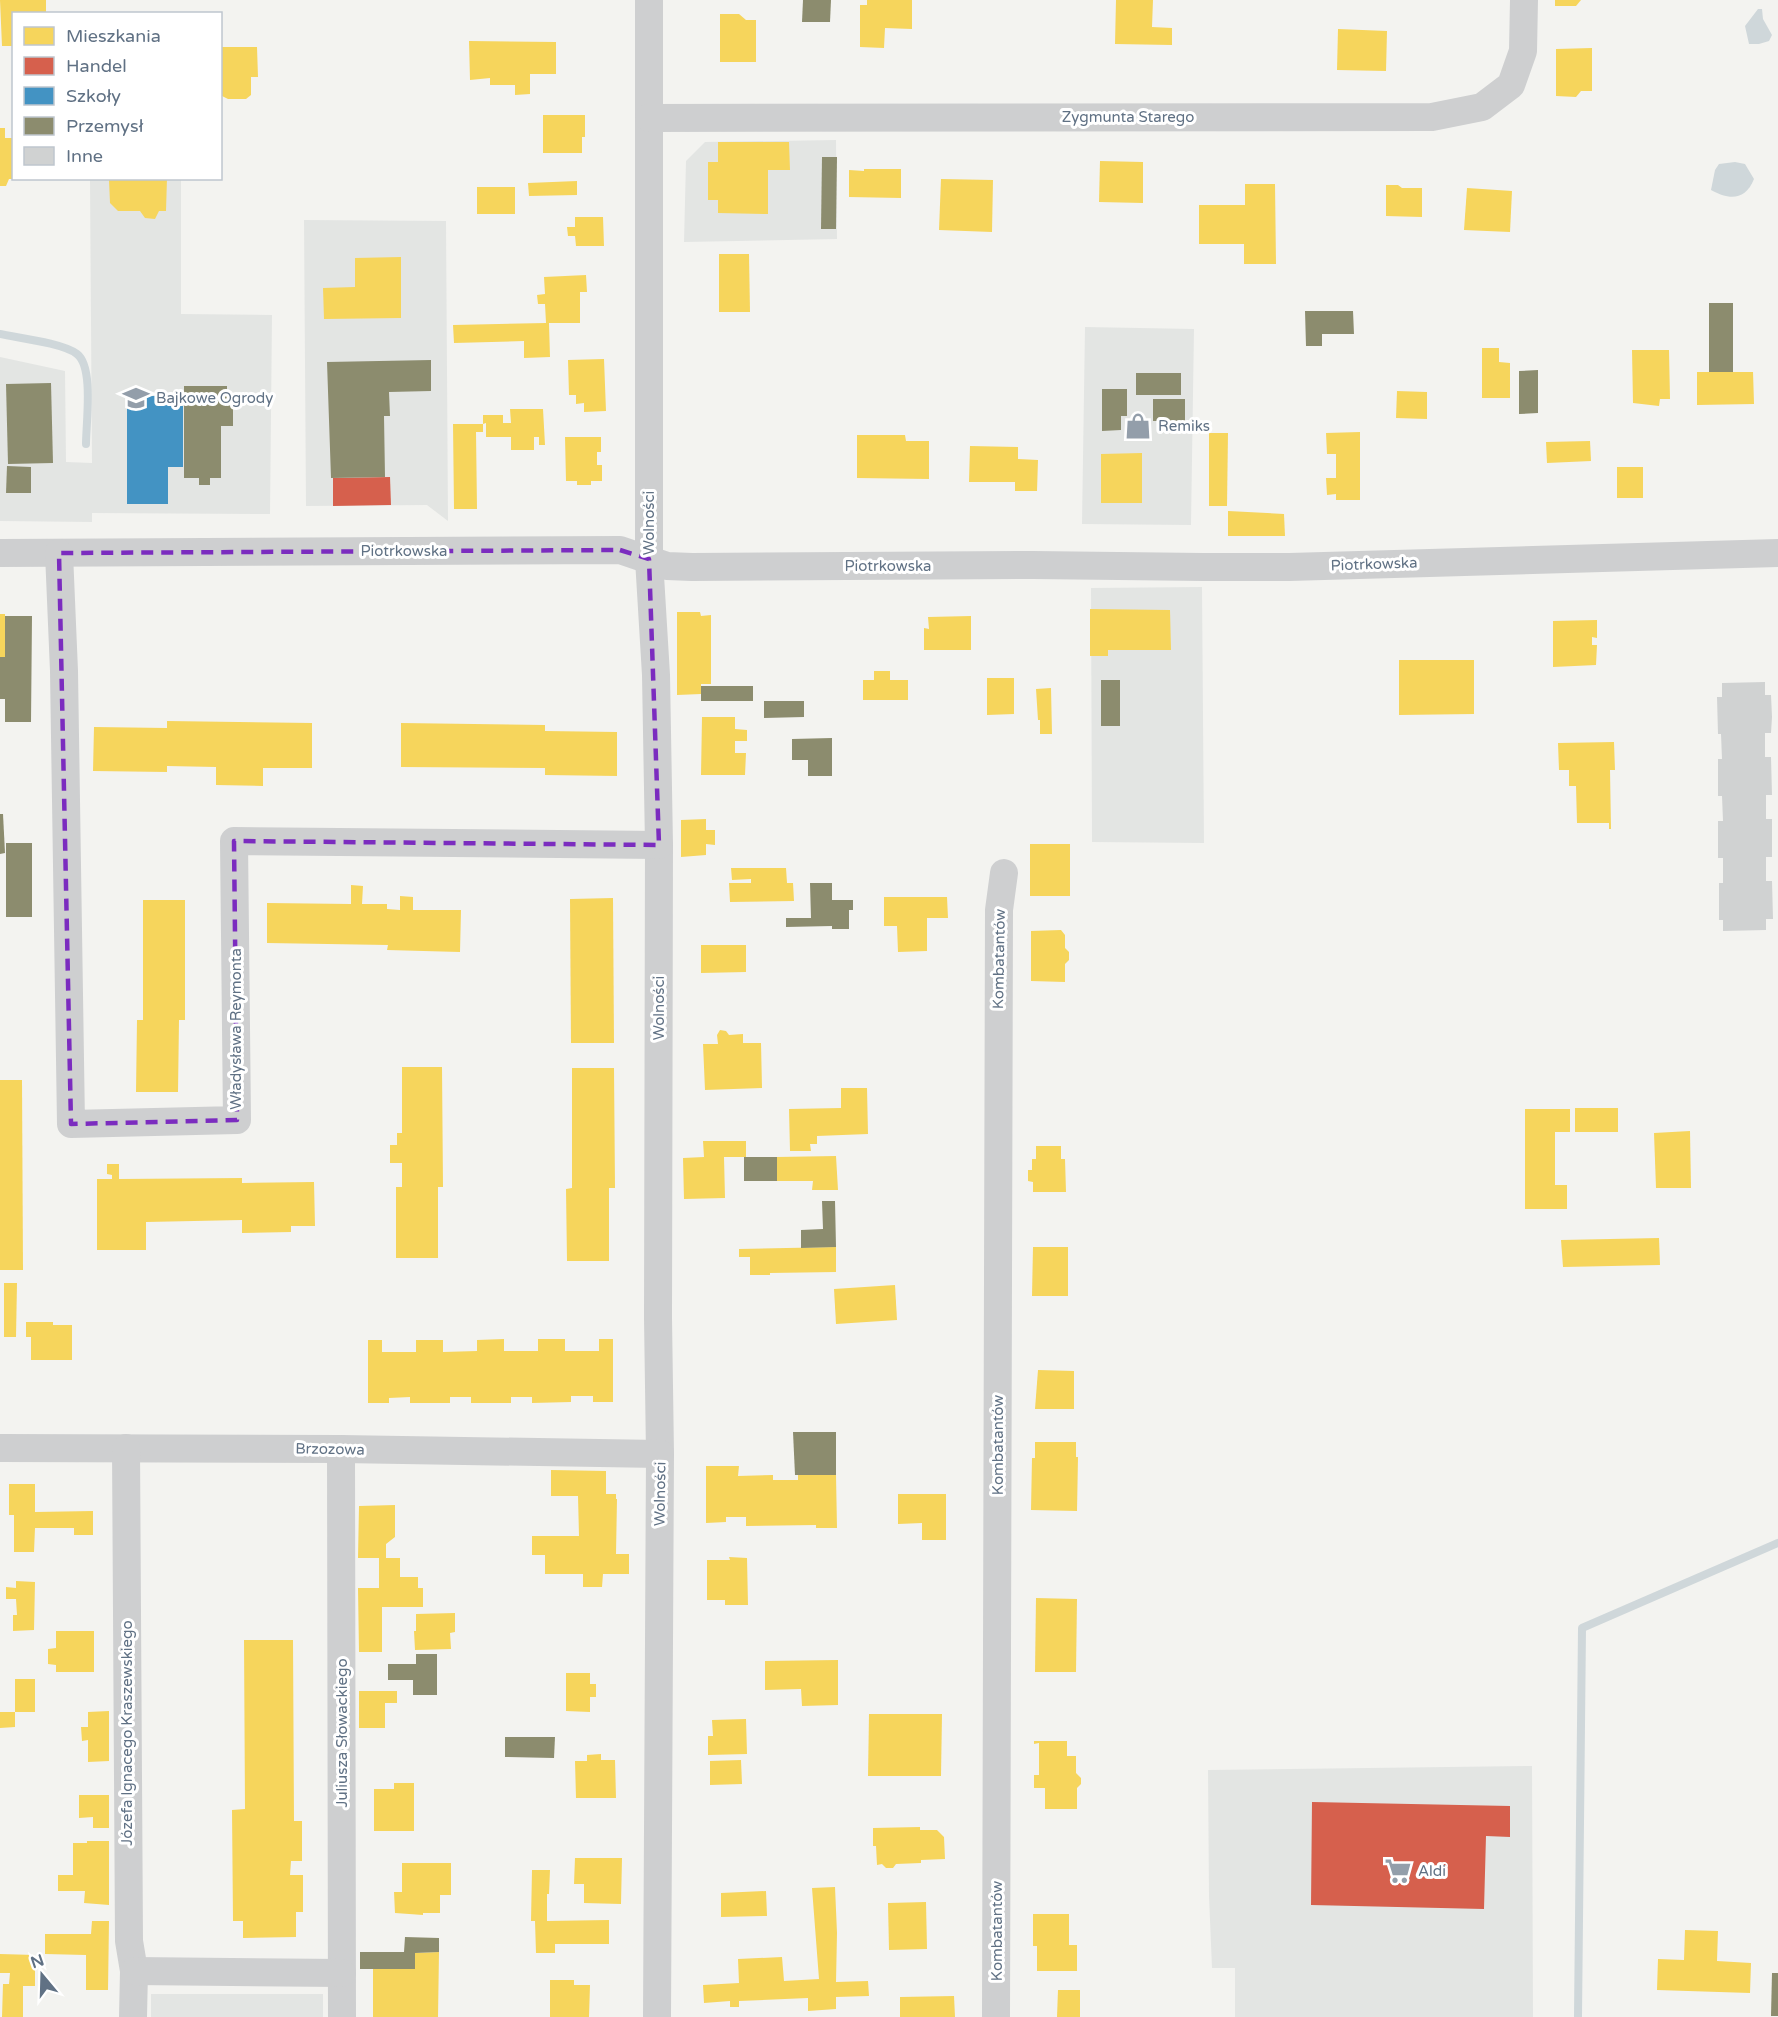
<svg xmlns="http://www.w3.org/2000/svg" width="1778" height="2017" font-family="'Varela Round',sans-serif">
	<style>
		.built { fill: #e3e5e3 }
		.water { fill: #cfd7da }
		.homes { fill: #f6d55c }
		.shops { fill: #d6604d }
		.schools { fill: #4393c3 }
		.industry { fill: #8c8c6e }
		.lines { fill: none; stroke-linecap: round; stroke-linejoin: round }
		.stream { stroke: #cfd7da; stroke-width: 8 }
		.building { fill: #d0d2d2 }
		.minor { stroke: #cecfd0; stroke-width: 28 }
		.marked { fill: none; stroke: #7b2cbf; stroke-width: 4.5; stroke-dasharray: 12 8; stroke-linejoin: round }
		.labels { text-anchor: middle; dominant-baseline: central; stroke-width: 6; stroke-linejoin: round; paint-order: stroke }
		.street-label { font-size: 15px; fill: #607184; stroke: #fff }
		.poi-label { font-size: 15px; fill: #607184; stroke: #fff; text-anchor: start }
	</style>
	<rect width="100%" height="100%" fill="#f3f3f0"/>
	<g class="built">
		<polygon points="836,140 837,239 684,242 686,161 705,142"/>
		<polygon points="90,179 181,179 181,314 272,315 270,514 92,513 92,522 0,521 0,357 65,371 66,462 92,463"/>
		<polygon points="304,220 446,221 448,521 427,505 306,506"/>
		<polygon points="1085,327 1194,329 1191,525 1082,524"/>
		<polygon points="1202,587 1204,843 1092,842 1091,588"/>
		<polygon points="1532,1766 1533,2017 1235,2017 1235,1968 1212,1968 1209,1896 1208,1770"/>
		<rect x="151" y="1994" width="172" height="23"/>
	</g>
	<g class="water">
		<polygon points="1758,9 1762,9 1763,19 1772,35 1769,41 1759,44 1749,44 1745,26"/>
		<path d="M1735,162L1745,164L1754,179C1745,201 1729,200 1711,190L1715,170L1719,164Z"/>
	</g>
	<g class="homes">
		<polygon points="0,0 46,0 46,14 14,14 14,46 2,46"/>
		<polygon points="867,0 912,0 912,29 885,28 884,48 860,47 860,5 867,5"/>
		<polygon points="1116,0 1153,0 1152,27 1172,28 1172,45 1115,44"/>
		<polygon points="1555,0 1581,0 1576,6 1555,6"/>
		<polygon points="720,14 739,14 746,20 756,20 756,62 720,62"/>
		<polygon points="1338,29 1387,31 1386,71 1337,70"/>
		<polygon points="469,41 556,42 556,74 530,74 530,94 515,95 515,85 490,85 490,78 470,80"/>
		<polygon points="220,47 257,47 258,77 251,77 251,95 246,99 228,99 220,95"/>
		<polygon points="1592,48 1592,91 1581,91 1576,97 1556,96 1556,49"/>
		<polygon points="543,115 585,115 585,137 582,137 582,153 543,153"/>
		<polygon points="0,128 5,128 5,138 14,138 14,179 9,179 6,186 0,186"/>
		<polygon points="718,142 789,142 790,170 768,170 768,214 718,213 718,200 708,200 708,162 718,162"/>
		<polygon points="1100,161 1143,162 1143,203 1099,202"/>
		<polygon points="864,169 901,169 901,198 849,197 849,170 864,171"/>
		<polygon points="108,178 167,178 166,211 159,211 155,219 145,218 140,211 118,211 110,203 109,180"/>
		<polygon points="941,179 993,180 992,232 939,230"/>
		<polygon points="577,181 577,195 529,196 528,183"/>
		<polygon points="1245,184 1275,184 1276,264 1244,264 1244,244 1199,244 1199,205 1245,205"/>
		<polygon points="1386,185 1398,185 1402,188 1422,188 1422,217 1386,216"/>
		<rect x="477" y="187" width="38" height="27"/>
		<polygon points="1467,188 1512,191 1510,232 1464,230"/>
		<polygon points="575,217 603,217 604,246 576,246 575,236 568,236 567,227 575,227"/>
		<polygon points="719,254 749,254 750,312 719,312"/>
		<polygon points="401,257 401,318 324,319 323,288 355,287 355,258"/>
		<polygon points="586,275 587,292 580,292 580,323 549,323 550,357 524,358 524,341 454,343 453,325 546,323 545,304 538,304 537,295 545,294 544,277"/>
		<polygon points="1482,348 1499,348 1499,362 1510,363 1510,398 1482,398"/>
		<polygon points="1632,350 1669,350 1670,399 1660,399 1659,406 1633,403"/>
		<polygon points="604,359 606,411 584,412 584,403 576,404 576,395 569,395 568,360"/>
		<polygon points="1697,372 1753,372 1754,404 1697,405"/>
		<polygon points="1397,391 1427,392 1427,419 1396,418"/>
		<polygon points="510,409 543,409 545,445 539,445 539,437 534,437 534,450 511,450 511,437 486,437 486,423 483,424 483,415 503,415 503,423 511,423"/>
		<polygon points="453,424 483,424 483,432 476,432 477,509 454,509"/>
		<polygon points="1360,432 1360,500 1336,500 1336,494 1327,495 1326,478 1336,478 1336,454 1327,454 1326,433"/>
		<polygon points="1209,433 1228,433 1227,506 1209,506"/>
		<polygon points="857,435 905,435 906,441 929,441 929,479 857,478"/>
		<polygon points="565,437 601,437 601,452 597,452 597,465 602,465 602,481 591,481 591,485 577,485 577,481 566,481"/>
		<polygon points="1590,441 1591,461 1547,463 1546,442"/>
		<polygon points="970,446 1018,447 1018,459 1038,460 1037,491 1015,491 1015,482 969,482"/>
		<polygon points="1142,453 1142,503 1101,503 1101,454"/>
		<rect x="1617" y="467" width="26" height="31"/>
		<polygon points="1228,511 1284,514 1285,536 1228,536"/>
		<polygon points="1090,609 1170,610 1171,650 1108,650 1108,656 1090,656"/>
		<polygon points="677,612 700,612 701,616 711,615 711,684 701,684 701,694 677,695"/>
		<rect x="0" y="614" width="5" height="43"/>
		<polygon points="971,616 971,650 924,650 924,628 929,629 928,617"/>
		<polygon points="1597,620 1597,638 1592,637 1592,645 1597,645 1596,665 1553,667 1553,621"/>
		<polygon points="1399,660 1474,660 1474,714 1399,715"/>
		<polygon points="874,671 890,671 890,680 908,680 908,700 863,700 863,680 874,680"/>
		<polygon points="987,678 1014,678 1014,714 987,715"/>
		<polygon points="1051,688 1052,734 1040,734 1040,720 1038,720 1036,689"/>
		<polygon points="702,717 735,717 735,729 747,730 747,741 735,741 735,753 746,753 745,775 701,775"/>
		<polygon points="167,721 312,723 312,768 263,768 263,786 216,785 216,767 167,766 167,772 93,771 94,727 167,728"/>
		<polygon points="401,723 545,725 545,731 617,732 617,776 545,775 545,768 401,767"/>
		<polygon points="1614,742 1615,770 1610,770 1611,829 1609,829 1609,823 1577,823 1576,786 1569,786 1569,770 1559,770 1558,743"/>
		<polygon points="706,819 706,830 715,830 715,845 706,844 706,855 681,857 681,820"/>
		<rect x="1030" y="844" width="40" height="52"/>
		<polygon points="731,868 786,868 787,883 793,883 794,901 730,902 729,883 751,883 751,879 732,880"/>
		<polygon points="351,885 363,886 362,904 387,904 387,909 400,910 400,896 413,897 413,910 461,910 460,952 387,950 388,945 267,943 267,903 351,904"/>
		<polygon points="884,897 947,897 948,918 927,918 927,951 898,952 897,926 884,926"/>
		<polygon points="613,898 614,1043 571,1043 570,899"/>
		<polygon points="143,900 185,900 185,1020 179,1020 178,1092 136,1092 137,1020 143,1020"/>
		<polygon points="1061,930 1065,935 1065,948 1069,952 1069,960 1065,964 1065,982 1031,981 1031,931"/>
		<polygon points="701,945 746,945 746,972 701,973"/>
		<polygon points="720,1030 726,1031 729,1035 743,1034 743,1043 761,1043 762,1088 705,1090 703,1044 718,1044 717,1035"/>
		<polygon points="402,1067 442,1067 443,1187 438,1187 438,1258 396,1258 396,1187 402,1187 402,1163 390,1163 390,1145 397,1145 397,1133 402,1133"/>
		<polygon points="572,1068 614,1068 615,1188 609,1188 609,1261 567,1261 566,1189 572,1188"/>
		<polygon points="0,1080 22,1080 23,1270 0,1270"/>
		<polygon points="841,1088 867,1088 868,1134 817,1136 817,1144 810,1144 811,1151 790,1151 789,1109 841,1108"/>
		<rect x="1575" y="1108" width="43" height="24"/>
		<polygon points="1525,1109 1570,1109 1570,1132 1555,1132 1555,1185 1567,1185 1567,1209 1525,1209"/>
		<polygon points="1690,1131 1691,1188 1656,1188 1654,1133"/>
		<polygon points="703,1141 746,1141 746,1157 724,1157 725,1198 684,1199 683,1158 704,1157"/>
		<polygon points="1036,1146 1061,1146 1061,1159 1065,1159 1066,1192 1033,1192 1033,1182 1028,1181 1028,1170 1032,1170 1032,1159 1036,1159"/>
		<polygon points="836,1156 838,1190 812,1190 813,1181 777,1181 777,1157"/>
		<polygon points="107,1164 119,1164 119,1179 242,1178 242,1183 314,1182 315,1226 291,1226 291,1232 242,1233 242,1220 146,1222 146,1250 97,1250 97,1179 112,1179 112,1175 107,1174"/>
		<polygon points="1659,1238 1660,1265 1563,1267 1561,1240"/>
		<polygon points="836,1247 836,1272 770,1273 770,1275 750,1275 750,1257 739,1257 739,1249"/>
		<polygon points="1033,1247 1068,1247 1068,1296 1032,1296"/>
		<polygon points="4,1283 17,1283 16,1337 4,1337"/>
		<polygon points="895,1285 897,1320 836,1324 834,1289"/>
		<polygon points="26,1322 53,1322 53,1325 72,1325 72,1360 31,1360 31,1337 26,1337"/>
		<polygon points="504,1339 504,1351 538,1351 538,1339 565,1339 565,1351 599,1351 599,1339 613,1339 613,1402 593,1402 593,1396 571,1396 571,1402 532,1403 532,1397 511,1397 511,1403 471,1403 471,1397 450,1397 450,1403 410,1403 410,1397 389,1398 389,1403 368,1403 368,1340 382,1340 382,1352 416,1352 416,1340 443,1340 443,1352 477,1351 477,1340"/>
		<polygon points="1038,1370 1074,1371 1074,1409 1035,1409"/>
		<polygon points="1035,1442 1076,1442 1076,1457 1078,1457 1077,1511 1031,1510 1032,1458 1035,1458"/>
		<polygon points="706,1466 739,1466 738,1476 773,1475 773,1480 798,1480 798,1475 836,1475 837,1528 816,1528 816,1525 746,1526 746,1517 726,1517 726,1522 706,1523"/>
		<polygon points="551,1470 606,1471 606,1494 616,1494 616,1499 617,1499 616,1554 629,1554 629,1574 603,1574 602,1587 583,1587 583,1574 545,1574 545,1555 532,1555 532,1536 579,1536 578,1496 551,1496"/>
		<polygon points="9,1484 35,1484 35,1512 93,1511 93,1535 74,1535 74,1528 35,1528 34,1552 14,1552 14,1515 9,1515"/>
		<polygon points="898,1494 946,1494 946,1540 922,1540 922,1523 898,1524"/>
		<polygon points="395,1505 395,1537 386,1544 386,1558 400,1558 400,1577 418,1577 418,1588 423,1588 423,1607 382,1607 382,1652 359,1652 358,1588 379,1588 379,1558 358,1558 359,1506"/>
		<polygon points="729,1557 747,1558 748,1605 725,1605 725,1600 707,1600 707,1560 730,1560"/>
		<polygon points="16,1581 35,1582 34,1630 13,1631 13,1615 17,1615 16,1599 6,1599 6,1587 16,1588"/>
		<polygon points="1036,1598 1077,1599 1076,1672 1035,1672"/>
		<polygon points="455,1613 455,1632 450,1633 451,1649 415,1650 414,1631 416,1631 416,1614"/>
		<polygon points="56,1631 94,1631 94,1672 56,1672 56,1665 48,1664 48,1649 56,1648"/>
		<polygon points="244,1640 293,1640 294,1821 302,1821 302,1861 291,1861 290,1875 303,1875 303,1912 296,1912 296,1937 243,1938 243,1921 233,1921 232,1810 245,1809"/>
		<polygon points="838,1660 838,1705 802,1706 801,1689 765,1690 765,1661"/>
		<polygon points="566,1673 590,1673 590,1684 596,1684 596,1697 590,1697 590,1712 566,1711"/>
		<rect x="15" y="1679" width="20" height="33"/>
		<polygon points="359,1691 397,1691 397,1703 385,1703 385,1728 359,1728"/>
		<polygon points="109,1711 109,1761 88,1762 88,1740 82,1741 81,1727 88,1727 88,1712"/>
		<polygon points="0,1712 15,1712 15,1727 0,1728"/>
		<polygon points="869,1714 942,1714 941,1776 868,1776"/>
		<polygon points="746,1719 747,1754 708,1755 708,1736 713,1736 712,1720"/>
		<polygon points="1034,1741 1067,1741 1067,1756 1076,1756 1076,1773 1081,1778 1081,1784 1077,1788 1077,1809 1045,1809 1045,1788 1034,1788 1034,1775 1039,1775 1039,1743 1034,1744"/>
		<polygon points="601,1754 601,1760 615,1760 616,1798 576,1798 575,1761 587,1761 587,1755"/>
		<polygon points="741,1760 742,1784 710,1785 710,1761"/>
		<polygon points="394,1783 414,1783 414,1831 374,1831 374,1789 394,1789"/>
		<polygon points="79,1795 109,1795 109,1828 93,1828 93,1817 79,1818"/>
		<polygon points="920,1827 920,1830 937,1830 944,1837 945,1859 921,1860 921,1863 896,1864 893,1868 886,1868 882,1864 877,1865 876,1846 873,1846 873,1828"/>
		<polygon points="87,1841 109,1841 109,1905 84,1903 85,1891 58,1891 58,1875 73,1875 73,1843 87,1843"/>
		<polygon points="575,1858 622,1858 621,1904 584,1903 584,1884 574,1884"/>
		<polygon points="402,1863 451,1863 451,1895 440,1895 440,1913 423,1913 423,1915 395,1913 394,1892 402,1892"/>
		<polygon points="532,1870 550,1870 549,1894 547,1894 547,1921 609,1920 609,1944 555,1944 555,1953 536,1953 535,1921 542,1921 531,1921"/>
		<polygon points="835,1887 837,1933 836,1982 868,1981 869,1996 836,1997 836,2009 808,2011 808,1998 739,2001 739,2007 730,2007 730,2001 704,2003 703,1985 739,1983 738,1959 782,1957 784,1981 819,1979 812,1888"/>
		<polygon points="766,1891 767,1916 721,1917 721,1893"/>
		<polygon points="926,1902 927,1949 889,1950 888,1903"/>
		<polygon points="1033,1914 1069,1914 1069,1945 1077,1945 1077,1971 1037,1971 1037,1946 1033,1946"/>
		<polygon points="92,1921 109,1921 108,1990 86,1990 86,1955 45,1954 45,1934 91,1934"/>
		<polygon points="1685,1930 1718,1931 1717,1961 1751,1963 1750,1993 1657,1990 1658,1959 1684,1960"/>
		<polygon points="439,1952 438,2017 373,2017 373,1969 415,1969 415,1953"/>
		<polygon points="0,1954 35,1955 35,1986 23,1986 23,2017 2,2017 3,1984 9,1984 10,1973 0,1973"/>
		<polygon points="550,1980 574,1980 574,1985 590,1985 589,2017 550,2017"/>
		<polygon points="1058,1990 1080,1990 1080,2017 1057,2017"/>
		<polygon points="954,1996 955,2017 900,2017 900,1997"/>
	</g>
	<g class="shops">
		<polygon points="390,477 391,505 333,506 333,478"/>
		<polygon points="1312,1802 1510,1806 1510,1837 1486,1836 1484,1909 1311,1905"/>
	</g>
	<polygon class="schools" points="127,396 168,396 168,406 183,406 183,467 168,467 168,504 127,504"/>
	<g class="industry">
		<polygon points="803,0 831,0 830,22 802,22"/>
		<polygon points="822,157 837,157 836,229 821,229"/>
		<rect x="1709" y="303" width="24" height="69"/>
		<polygon points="1305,311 1353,311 1354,334 1322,334 1322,346 1306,346"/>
		<polygon points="431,360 431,391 389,392 390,416 384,416 385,477 331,478 327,362"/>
		<polygon points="1538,370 1538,413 1519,414 1519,371"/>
		<rect x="1136" y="373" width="45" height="22"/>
		<polygon points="51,383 53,463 8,464 6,384"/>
		<polygon points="184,386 227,386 227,406 233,405 233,426 221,426 221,478 210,478 210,485 199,485 199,478 184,478"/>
		<polygon points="1102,389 1127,389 1127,416 1121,416 1121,430 1102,431"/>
		<rect x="1153" y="399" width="32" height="22"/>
		<polygon points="7,466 31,467 31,493 6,493"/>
		<polygon points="5,616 32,616 31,722 5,722 5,699 0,699 0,657 5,657"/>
		<rect x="1101" y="680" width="19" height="46"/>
		<rect x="701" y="686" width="52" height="15"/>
		<polygon points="764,701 804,701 804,717 764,718"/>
		<polygon points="832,738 832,776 808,776 808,760 792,760 792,739"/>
		<polygon points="0,814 3,814 5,853 0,854"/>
		<rect x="6" y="843" width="26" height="74"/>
		<polygon points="810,883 832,883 832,900 853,900 853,910 849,910 849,929 832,929 832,926 786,927 786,918 811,918"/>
		<rect x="744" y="1157" width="33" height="24"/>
		<polygon points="822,1201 835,1201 836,1247 801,1248 801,1230 823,1229"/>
		<polygon points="793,1432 836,1432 836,1475 795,1475"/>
		<polygon points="416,1654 437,1654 437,1695 413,1695 413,1680 388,1680 388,1664 416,1664"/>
		<polygon points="505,1737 555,1737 554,1758 505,1757"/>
		<polygon points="405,1937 439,1938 439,1952 415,1953 415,1969 360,1969 360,1952 404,1952"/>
		<polygon points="1772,1973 1778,1973 1778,2016 1771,2016"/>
	</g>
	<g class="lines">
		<g class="stream">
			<path d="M0,334C19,338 63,343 77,354C94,367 86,423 86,444"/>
			<polyline points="1578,2017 1582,1628 1778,1543"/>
		</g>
	</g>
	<polygon class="building" points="1765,682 1765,695 1771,695 1772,717 1771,733 1765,733 1765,757 1771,757 1772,795 1766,795 1766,819 1772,819 1772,857 1766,857 1766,881 1772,881 1773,919 1766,919 1766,930 1723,931 1723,920 1719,920 1719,883 1723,883 1723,858 1718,858 1718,821 1723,821 1722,796 1718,796 1718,759 1722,759 1721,734 1718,734 1717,697 1722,697 1722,683"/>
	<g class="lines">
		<g class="minor">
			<polyline points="649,0 649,559 656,675 659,845 658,1318 660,1454 657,2017"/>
			<polyline points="649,118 1432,117 1482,107 1511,85 1523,51 1524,0"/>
			<polyline points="0,553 620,550 667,566 692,567 1033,565 1203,567 1289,567 1778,553"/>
			<polyline points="59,553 64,671 71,1124 237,1120 234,841 659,845"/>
			<polyline points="0,1448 341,1449 660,1454"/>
			<polyline points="126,1448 129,1941 134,1971 133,2017"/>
			<polyline points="341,1449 342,2017"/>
			<polyline points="134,1971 342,1973"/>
			<polyline points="996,2017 999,910 1004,873"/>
		</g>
	</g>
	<path class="marked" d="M620,550L649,559L659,845L234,841L237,1120L71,1124L59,553Z"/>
	<defs>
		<g id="school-bare" transform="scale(2.07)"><path d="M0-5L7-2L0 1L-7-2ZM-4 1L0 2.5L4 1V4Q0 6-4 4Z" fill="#939eaa" stroke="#fff" stroke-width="2.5" paint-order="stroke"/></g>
		<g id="shop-bare" transform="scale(2.07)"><path d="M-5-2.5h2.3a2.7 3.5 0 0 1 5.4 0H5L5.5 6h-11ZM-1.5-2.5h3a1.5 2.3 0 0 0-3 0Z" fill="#939eaa" stroke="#fff" stroke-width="2.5" paint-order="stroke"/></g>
		<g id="supermarket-bare" transform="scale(2.07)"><path d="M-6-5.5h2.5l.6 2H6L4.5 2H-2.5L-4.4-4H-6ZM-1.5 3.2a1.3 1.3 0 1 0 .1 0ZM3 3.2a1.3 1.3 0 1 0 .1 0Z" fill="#939eaa" stroke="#fff" stroke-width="2.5" paint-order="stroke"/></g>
	</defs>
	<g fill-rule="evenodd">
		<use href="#school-bare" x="136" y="398"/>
		<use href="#shop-bare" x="1138" y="426"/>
		<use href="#supermarket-bare" x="1398" y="1871"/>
	</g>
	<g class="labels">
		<g class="street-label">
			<text x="1128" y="117">Zygmunta Starego</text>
			<text transform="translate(649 523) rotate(-90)">Wolności</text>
			<text x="404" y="551">Piotrkowska</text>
			<text transform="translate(1374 564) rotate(-2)">Piotrkowska</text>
			<text x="888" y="566">Piotrkowska</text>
			<text transform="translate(999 959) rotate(-89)">Kombatantów</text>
			<text transform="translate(659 1008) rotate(-90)">Wolności</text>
			<text transform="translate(236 1029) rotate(-90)">Władysława Reymonta</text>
			<text transform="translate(998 1445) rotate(-90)">Kombatantów</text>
			<text transform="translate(330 1449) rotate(1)">Brzozowa</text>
			<text transform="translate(660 1494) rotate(-89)">Wolności</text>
			<text transform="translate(127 1733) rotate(-90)">Józefa Ignacego Kraszewskiego</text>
			<text transform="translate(342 1733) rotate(-90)">Juliusza Słowackiego</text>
			<text transform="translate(997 1931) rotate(-90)">Kombatantów</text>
		</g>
		<g class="poi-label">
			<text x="156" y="398">Bajkowe Ogrody</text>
			<text x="1158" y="426">Remiks</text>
			<text x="1418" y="1871">Aldi</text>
		</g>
	</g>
	<rect x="12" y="12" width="210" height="168" fill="#ffffff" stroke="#bfc6ce" stroke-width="1.5"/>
	<rect x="24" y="27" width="30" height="18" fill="#f6d55c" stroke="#bfc6ce" stroke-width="1.5"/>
	<text x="66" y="42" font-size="18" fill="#607184">Mieszkania</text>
	<rect x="24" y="57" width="30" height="18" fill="#d6604d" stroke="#bfc6ce" stroke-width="1.5"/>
	<text x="66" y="72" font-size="18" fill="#607184">Handel</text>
	<rect x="24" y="87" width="30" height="18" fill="#4393c3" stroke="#bfc6ce" stroke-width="1.5"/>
	<text x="66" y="102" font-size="18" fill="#607184">Szkoły</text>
	<rect x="24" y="117" width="30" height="18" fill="#8c8c6e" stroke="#bfc6ce" stroke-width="1.5"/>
	<text x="66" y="132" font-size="18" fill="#607184">Przemysł</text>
	<rect x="24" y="147" width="30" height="18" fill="#d0d2d2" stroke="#bfc6ce" stroke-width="1.5"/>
	<text x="66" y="162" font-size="18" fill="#607184">Inne</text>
	<g transform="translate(42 1975) rotate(341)" stroke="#ffffff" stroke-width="4.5" paint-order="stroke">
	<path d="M0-4.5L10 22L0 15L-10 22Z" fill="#607184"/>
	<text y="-9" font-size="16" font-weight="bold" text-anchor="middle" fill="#607184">N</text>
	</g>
</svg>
